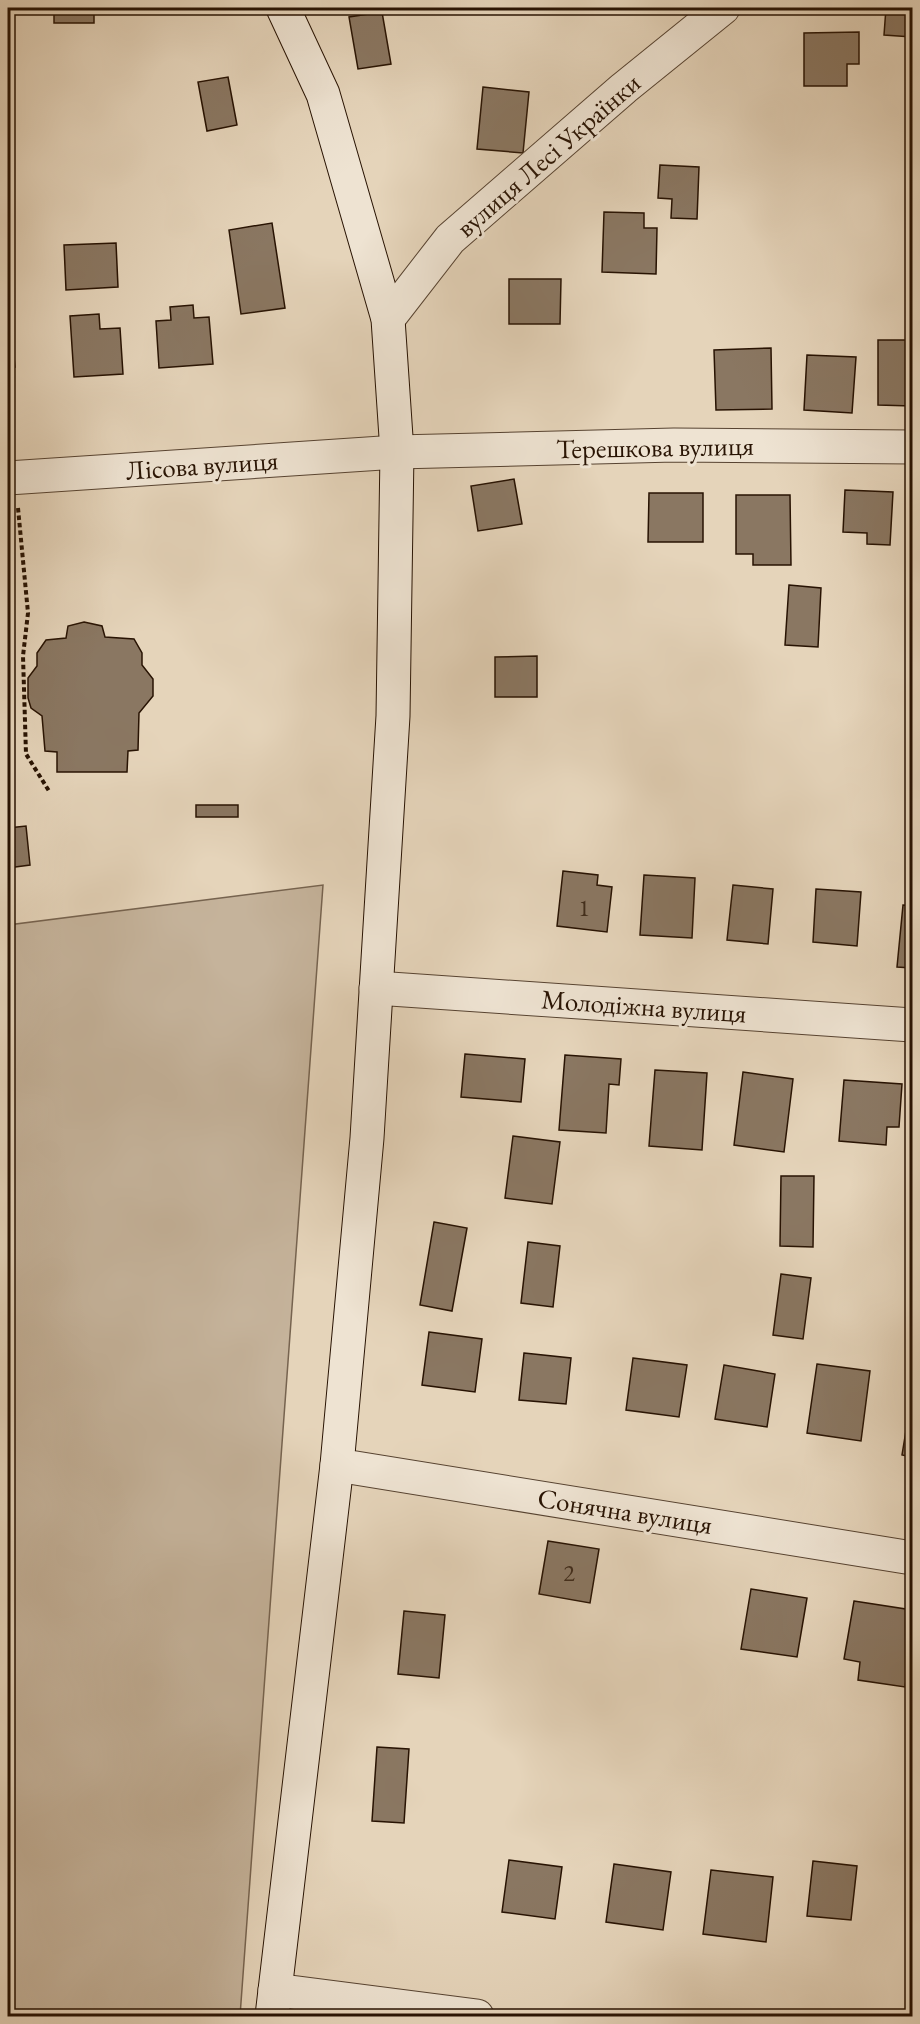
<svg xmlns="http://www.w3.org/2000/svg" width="920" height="2024" font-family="'EB Garamond',serif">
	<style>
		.green { fill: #c5b39b; stroke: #76634f; stroke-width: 1.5 }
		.building { fill: #8a7762; stroke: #281303; stroke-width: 1.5 }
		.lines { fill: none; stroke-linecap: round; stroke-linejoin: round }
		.street-casing { stroke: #574331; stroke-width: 35 }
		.secondary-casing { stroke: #281303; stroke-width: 35 }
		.path { stroke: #281303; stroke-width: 4; stroke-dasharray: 4.5 3; stroke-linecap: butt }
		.street { stroke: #eee3d2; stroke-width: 33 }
		.secondary { stroke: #eee3d2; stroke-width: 33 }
		.labels { text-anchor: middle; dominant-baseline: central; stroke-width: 6; stroke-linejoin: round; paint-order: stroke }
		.number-label { font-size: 24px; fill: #402c1b }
		.street-label { font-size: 27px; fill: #281303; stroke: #eee3d2 }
	</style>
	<rect width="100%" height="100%" fill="#e5d4ba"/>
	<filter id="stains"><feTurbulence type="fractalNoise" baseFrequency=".00333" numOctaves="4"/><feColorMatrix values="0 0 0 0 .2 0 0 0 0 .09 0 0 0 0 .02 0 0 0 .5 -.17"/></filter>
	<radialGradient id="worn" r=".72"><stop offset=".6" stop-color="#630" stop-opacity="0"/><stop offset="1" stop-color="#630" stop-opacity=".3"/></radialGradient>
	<polygon class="green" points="323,885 240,2016 8,2016 8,925"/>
	<g class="building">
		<rect x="54" y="8" width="40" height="15"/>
		<polygon points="886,8 912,8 912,37 884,35"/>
		<polygon points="382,12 391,64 358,69 349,17"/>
		<polygon points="859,32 859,64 847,64 847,86 804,86 804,33"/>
		<polygon points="228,77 237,125 207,131 198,82"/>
		<polygon points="483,87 529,92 523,153 477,149"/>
		<polygon points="660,165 699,167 697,219 671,218 672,199 658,198"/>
		<polygon points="604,212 644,213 644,228 657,228 656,274 602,272"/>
		<polygon points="272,223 285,308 241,314 229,230"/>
		<polygon points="116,243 118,287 66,290 64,245"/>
		<polygon points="509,279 561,279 560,324 509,324"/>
		<polygon points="8,296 15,367 8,368"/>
		<polygon points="193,305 194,318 209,317 213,364 159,368 156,321 171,320 170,307"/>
		<polygon points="99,314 100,329 120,328 123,374 74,377 70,316"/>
		<polygon points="878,340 912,340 912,406 878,405"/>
		<polygon points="771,348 772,409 716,410 714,350"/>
		<polygon points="807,355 856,357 852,413 804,410"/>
		<polygon points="514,479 522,524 478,531 471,486"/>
		<polygon points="845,490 893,492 890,545 867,544 867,533 843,532"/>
		<polygon points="649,493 703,493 703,542 648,542"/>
		<polygon points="736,495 790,495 791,565 753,565 753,554 736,554"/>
		<polygon points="789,585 821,588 818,647 785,645"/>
		<polygon points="84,622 102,626 105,637 134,639 142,653 142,665 153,679 153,696 139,713 138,750 128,751 127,772 57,772 57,752 45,751 42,716 31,708 28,698 28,678 37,666 37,653 46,640 66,638 68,626"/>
		<polygon points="537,656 537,697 495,697 495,657"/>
		<rect x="196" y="805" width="42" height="12"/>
		<polygon points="26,826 30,865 8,868 8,828"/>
		<polygon points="563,871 598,875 597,885 612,887 607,932 557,926"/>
		<polygon points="644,875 695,878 692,938 640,935"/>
		<polygon points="733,885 773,889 768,944 727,940"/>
		<polygon points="816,889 861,892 857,946 813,942"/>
		<polygon points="903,905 912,906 912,968 897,967"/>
		<polygon points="465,1054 525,1059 521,1102 461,1097"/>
		<polygon points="565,1055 621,1059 619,1085 609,1084 606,1133 559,1130"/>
		<polygon points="655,1070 707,1073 702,1150 649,1146"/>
		<polygon points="743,1072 793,1079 784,1152 734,1145"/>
		<polygon points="844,1080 902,1084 899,1127 887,1127 886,1145 839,1141"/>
		<polygon points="513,1136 560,1142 552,1204 505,1198"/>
		<polygon points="781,1176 814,1176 813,1247 780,1246"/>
		<polygon points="434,1222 467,1228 452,1311 420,1305"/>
		<polygon points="528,1242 560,1246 553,1307 521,1303"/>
		<polygon points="781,1274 811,1278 803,1339 773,1335"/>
		<polygon points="429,1332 482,1339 475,1392 422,1385"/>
		<polygon points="524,1353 571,1358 566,1404 519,1400"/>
		<polygon points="633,1358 687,1365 679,1417 626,1410"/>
		<polygon points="817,1364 870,1371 861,1441 807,1433"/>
		<polygon points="724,1365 775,1374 767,1427 715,1419"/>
		<polygon points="912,1394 912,1457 902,1455"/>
		<polygon points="548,1541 599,1549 590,1603 539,1594"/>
		<polygon points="751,1589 807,1598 797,1657 741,1649"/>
		<polygon points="854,1601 912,1610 912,1640 905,1687 858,1680 860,1662 844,1659"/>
		<polygon points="404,1611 445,1615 439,1678 398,1674"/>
		<polygon points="377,1747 409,1749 404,1823 372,1821"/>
		<polygon points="509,1860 562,1867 555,1919 502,1912"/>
		<polygon points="813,1861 857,1866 851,1920 807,1916"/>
		<polygon points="614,1864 671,1872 663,1930 606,1922"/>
		<polygon points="711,1870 773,1877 766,1942 703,1934"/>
	</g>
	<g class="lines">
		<g class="street-casing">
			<g id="street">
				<polyline points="388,319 450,239 624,88 723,8"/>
				<polyline points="8,478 397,452 674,445 912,447"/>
				<polyline points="376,988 912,1025"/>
				<polyline points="337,1465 912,1558"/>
				<polyline points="275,1990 477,2016"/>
			</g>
		</g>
		<g class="secondary-casing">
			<polyline id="secondary" points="272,2016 337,1465 367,1138 393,716 397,452 388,319 323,94 283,8"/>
		</g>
		<polyline class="path" points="18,508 28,613 23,656 26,754 49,791"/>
		<use href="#street" class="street"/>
		<use href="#secondary" class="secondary"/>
	</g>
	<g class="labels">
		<g class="number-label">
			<text x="584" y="907">1</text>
			<text x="569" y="1572">2</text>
		</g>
		<g class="street-label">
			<text transform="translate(548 155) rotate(-41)">вулиця Лесі Українки</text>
			<text transform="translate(655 447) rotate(-1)">Терешкова вулиця</text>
			<text transform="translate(202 465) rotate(-4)">Лісова вулиця</text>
			<text transform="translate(644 1006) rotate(4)">Молодіжна вулиця</text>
			<text transform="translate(625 1511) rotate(9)">Сонячна вулиця</text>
		</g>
	</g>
	<rect width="920" height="2024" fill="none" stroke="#e5d4ba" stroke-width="30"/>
	<rect x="9" y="9" width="902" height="2006" fill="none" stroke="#281303" stroke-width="3"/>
	<rect x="15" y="15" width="890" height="1994" fill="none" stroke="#281303" stroke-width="1.5"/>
	<rect width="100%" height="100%" filter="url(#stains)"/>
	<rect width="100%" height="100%" fill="url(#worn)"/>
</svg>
